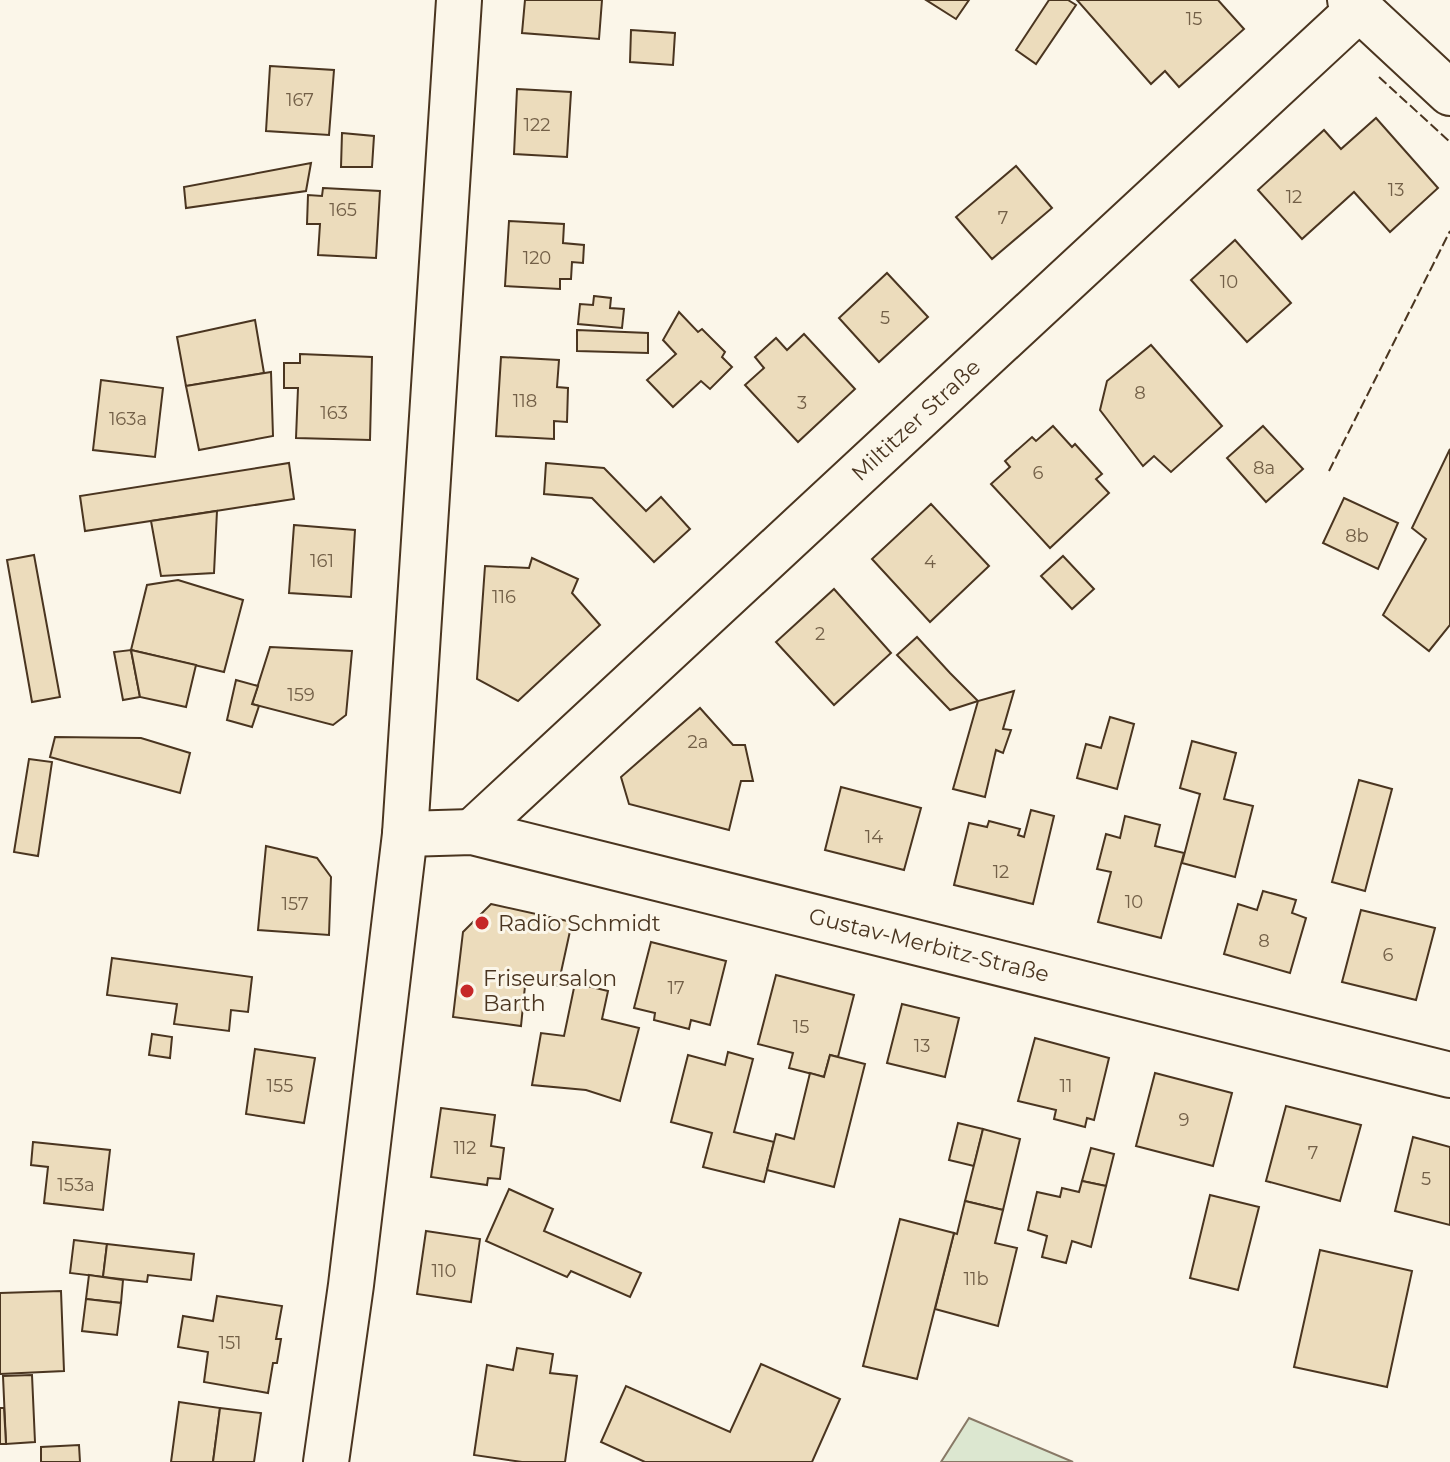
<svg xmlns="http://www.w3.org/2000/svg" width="1450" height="1462" font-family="Montserrat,sans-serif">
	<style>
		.green { fill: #dce7d0; stroke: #887966; stroke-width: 2 }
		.building { fill: #ecdcbc; stroke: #4a3520; stroke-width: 2 }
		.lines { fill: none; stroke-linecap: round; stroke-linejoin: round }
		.minor-casing { stroke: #4a3520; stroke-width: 48 }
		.major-casing { stroke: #4a3520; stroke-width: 48 }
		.minor { stroke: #fbf6e9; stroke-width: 44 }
		.major { stroke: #fbf6e9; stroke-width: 44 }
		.fence { stroke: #4a3520; stroke-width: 2; stroke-dasharray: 10 4; stroke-linecap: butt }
		.poi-dot { fill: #c62828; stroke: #fbf6e9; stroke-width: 3 }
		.labels { text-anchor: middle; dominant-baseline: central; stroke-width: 6; stroke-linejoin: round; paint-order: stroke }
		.number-label { font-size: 18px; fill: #725f47 }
		.street-label { font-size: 22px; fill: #4a3520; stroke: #fbf6e9 }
		.poi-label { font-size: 22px; fill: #4a3520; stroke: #fbf6e9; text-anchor: start }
	</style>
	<rect width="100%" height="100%" fill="#fbf6e9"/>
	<polygon class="green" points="969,1418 1073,1462 941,1462"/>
	<g class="building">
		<polygon points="525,0 602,0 599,39 522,33"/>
		<polygon points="926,0 969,0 956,19"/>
		<polygon points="1049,0 1068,0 1076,5 1036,64 1016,50"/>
		<polygon points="1077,0 1218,0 1244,29 1179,87 1165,71 1151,84"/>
		<polygon points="631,30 675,33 673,65 630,62"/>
		<polygon points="270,66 334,70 329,135 266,131"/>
		<polygon points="517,89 571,92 567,157 514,154"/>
		<polygon points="1376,118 1438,188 1390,232 1354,192 1302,239 1258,190 1324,130 1341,149"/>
		<polygon points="342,133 374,136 372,167 341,167"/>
		<polygon points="311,163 306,191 186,208 184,187"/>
		<polygon points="1016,166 1052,208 992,259 956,217"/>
		<polygon points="323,188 380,191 376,258 318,255 320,224 307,224 308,195 322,196"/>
		<polygon points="509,221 564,224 563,243 584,245 583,263 572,262 571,279 560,279 560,289 505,286"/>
		<polygon points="1235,240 1291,303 1247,342 1191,280"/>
		<polygon points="887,273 928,317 879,362 839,318"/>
		<polygon points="594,296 611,298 610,308 624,309 622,328 578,324 580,304 593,305"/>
		<polygon points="679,312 698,332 702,329 725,352 722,357 732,367 710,389 701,381 673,407 647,380 676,354 663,340"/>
		<polygon points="255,320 264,373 186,386 177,337"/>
		<polygon points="577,330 648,333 648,353 577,351"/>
		<polygon points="804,334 855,389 798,442 745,385 764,368 755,357 776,338 787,350"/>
		<polygon points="1151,345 1222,426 1171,472 1154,456 1143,466 1100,410 1107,381"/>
		<polygon points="300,354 372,357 370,440 296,438 298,388 284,388 284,363 300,363"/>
		<polygon points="501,357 559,360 557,387 568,388 567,422 554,421 554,439 496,436"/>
		<polygon points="271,372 273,436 199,450 186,386"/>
		<polygon points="101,380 163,388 155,457 93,450"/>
		<polygon points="1053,426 1072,447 1075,444 1102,474 1096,479 1109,493 1050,548 991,484 1010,467 1005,461 1032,437 1036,441"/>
		<polygon points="1263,426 1303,469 1266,502 1227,458"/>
		<polygon points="1450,449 1450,625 1429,651 1383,615 1426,539 1412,528"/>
		<polygon points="289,463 294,499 85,531 80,496"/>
		<polygon points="546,463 604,468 646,511 661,497 690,529 654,562 592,498 544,494"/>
		<polygon points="1344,498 1398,523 1378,569 1323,543"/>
		<polygon points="931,504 989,566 930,622 872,559"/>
		<polygon points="217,511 214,573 161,576 151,521"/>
		<polygon points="294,525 355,530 351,597 289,593"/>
		<polygon points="34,555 60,697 32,702 7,560"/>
		<polygon points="1063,556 1094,589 1072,609 1041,576"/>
		<polygon points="532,558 578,579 572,593 600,625 518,701 477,679 485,566 529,568"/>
		<polygon points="178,580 243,600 224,672 131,650 147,585"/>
		<polygon points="834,589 891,653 834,705 776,642"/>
		<polygon points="917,637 950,673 978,701 950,710 897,655"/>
		<polygon points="270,647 352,651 346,715 333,725 252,704"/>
		<polygon points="131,650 140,697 123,700 114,652"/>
		<polygon points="131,650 196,665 186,707 140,697"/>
		<polygon points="236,680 258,686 252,704 259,706 252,727 227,720"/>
		<polygon points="1014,691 1003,729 1011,730 1003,753 996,750 985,797 953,789 978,701"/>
		<polygon points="700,708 733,745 745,745 753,781 741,781 729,830 629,804 621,777"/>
		<polygon points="1110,717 1134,724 1117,789 1077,778 1086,744 1101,748"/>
		<polygon points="55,737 141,738 190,753 180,793 50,757"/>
		<polygon points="1192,741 1236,753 1224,799 1253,806 1235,877 1182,863 1200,794 1180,788"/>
		<polygon points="29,759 52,762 38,856 14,852"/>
		<polygon points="1359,780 1392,789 1365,891 1332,882"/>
		<polygon points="841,787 921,808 904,870 825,850"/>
		<polygon points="1031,810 1054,816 1033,904 954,885 969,823 987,827 989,821 1020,829 1018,835 1024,837"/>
		<polygon points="1125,816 1160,825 1155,846 1184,853 1161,938 1098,922 1111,872 1097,869 1106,834 1120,838"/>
		<polygon points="266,846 317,858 331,877 329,935 258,930"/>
		<polygon points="1263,891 1296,900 1292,913 1306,918 1290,973 1224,954 1238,904 1257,910"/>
		<polygon points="491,904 572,922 558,986 526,976 521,1026 453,1017 463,932"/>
		<polygon points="1361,910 1435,928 1416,1000 1342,982"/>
		<polygon points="651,942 726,961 710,1025 691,1020 689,1029 654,1020 655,1013 634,1008"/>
		<polygon points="112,958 252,977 248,1012 231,1010 229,1031 174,1024 177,1004 107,995"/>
		<polygon points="776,975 854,995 838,1057 830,1055 824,1077 789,1068 793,1053 758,1044"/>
		<polygon points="575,983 608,991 602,1019 639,1028 620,1101 586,1090 532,1085 541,1033 564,1036"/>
		<polygon points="902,1004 959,1018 945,1077 887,1063"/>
		<polygon points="152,1034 172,1037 170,1058 149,1055"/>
		<polygon points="1035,1038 1109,1058 1094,1120 1087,1118 1085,1127 1054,1119 1056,1110 1018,1101"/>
		<polygon points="255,1049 315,1058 304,1123 246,1114"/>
		<polygon points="728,1052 753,1059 734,1132 774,1142 764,1182 703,1167 712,1133 671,1122 688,1055 725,1065"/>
		<polygon points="830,1055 865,1064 834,1187 767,1170 776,1134 794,1139 810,1073 824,1077"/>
		<polygon points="1155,1073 1232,1093 1213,1166 1136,1146"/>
		<polygon points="1286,1106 1361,1125 1340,1201 1266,1181"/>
		<polygon points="441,1108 495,1115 491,1146 504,1148 500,1179 488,1178 487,1185 431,1177"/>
		<polygon points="958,1123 983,1129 974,1166 949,1160"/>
		<polygon points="983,1129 1020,1139 1003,1210 965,1201"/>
		<polygon points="1413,1137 1450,1147 1450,1225 1395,1211"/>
		<polygon points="33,1142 110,1150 103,1210 44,1203 48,1167 31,1165"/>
		<polygon points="1091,1148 1114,1154 1106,1186 1082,1181"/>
		<polygon points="1082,1181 1106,1186 1091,1247 1072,1241 1066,1263 1042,1257 1047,1236 1028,1230 1037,1192 1060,1197 1062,1188 1079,1192"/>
		<polygon points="509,1189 553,1209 544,1231 641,1273 630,1297 571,1271 567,1277 486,1241"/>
		<polygon points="1210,1195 1259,1207 1238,1290 1190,1278"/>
		<polygon points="965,1201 1003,1210 995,1243 1017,1248 998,1326 935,1309 954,1233 957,1234"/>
		<polygon points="900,1219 954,1233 917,1379 863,1366"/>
		<polygon points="426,1231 480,1239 471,1302 417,1294"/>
		<polygon points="74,1240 107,1244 103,1277 70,1273"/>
		<polygon points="107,1244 194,1254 191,1280 148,1275 147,1282 103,1277"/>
		<polygon points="1320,1250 1412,1271 1387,1387 1294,1367"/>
		<polygon points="89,1275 123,1280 121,1303 86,1299"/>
		<polygon points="61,1291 64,1371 0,1374 0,1293"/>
		<polygon points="217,1296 282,1306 276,1339 281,1339 277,1363 273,1363 268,1393 204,1382 208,1352 178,1347 183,1316 213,1321"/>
		<polygon points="86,1299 121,1303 117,1335 82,1331"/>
		<polygon points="517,1348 553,1354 550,1373 577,1376 565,1462 522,1462 474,1455 487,1365 513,1370"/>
		<polygon points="761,1364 840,1399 812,1462 645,1462 601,1442 626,1386 730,1432"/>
		<polygon points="32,1375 35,1442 6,1444 3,1376"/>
		<polygon points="179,1402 220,1408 213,1462 171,1462"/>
		<polygon points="0,1408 4,1408 6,1444 0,1444"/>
		<polygon points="220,1408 261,1413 254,1462 213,1462"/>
		<polygon points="79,1445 80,1462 41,1462 41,1447"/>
	</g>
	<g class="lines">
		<g class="minor-casing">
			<g id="minor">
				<polyline points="1350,0 1450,93"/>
				<polyline points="472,832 1360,8"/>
				<polyline points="405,834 472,832 1450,1075"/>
			</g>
		</g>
		<g class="major-casing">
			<polyline id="major" points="326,1462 351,1285 405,834 459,0"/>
		</g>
		<use href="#minor" class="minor"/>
		<use href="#major" class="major"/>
		<g class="fence">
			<polyline points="1379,77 1450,142"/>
			<polyline points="1329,471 1450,231"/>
		</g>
	</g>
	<g class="poi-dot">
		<circle cx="482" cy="923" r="8"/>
		<circle cx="467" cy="991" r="8"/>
	</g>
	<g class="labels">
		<g class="number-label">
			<text x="1194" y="19">15</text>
			<text x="300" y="100">167</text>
			<text x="537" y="125">122</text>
			<text x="1396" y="190">13</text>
			<text x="1294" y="197">12</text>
			<text x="343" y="210">165</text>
			<text x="1003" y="218">7</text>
			<text x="537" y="258">120</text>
			<text x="1229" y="282">10</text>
			<text x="885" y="318">5</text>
			<text x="1140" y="393">8</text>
			<text x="525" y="401">118</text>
			<text x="802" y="403">3</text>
			<text x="334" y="413">163</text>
			<text x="128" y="419">163a</text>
			<text x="1264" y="468">8a</text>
			<text x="1038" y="473">6</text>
			<text x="1357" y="536">8b</text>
			<text x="322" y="561">161</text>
			<text x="930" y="562">4</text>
			<text x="504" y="597">116</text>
			<text x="820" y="634">2</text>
			<text x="301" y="695">159</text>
			<text x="698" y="742">2a</text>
			<text x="874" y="837">14</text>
			<text x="1001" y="872">12</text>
			<text x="1134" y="902">10</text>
			<text x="295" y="904">157</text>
			<text x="1264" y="941">8</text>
			<text x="1388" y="955">6</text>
			<text x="676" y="988">17</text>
			<text x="801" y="1027">15</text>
			<text x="922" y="1046">13</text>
			<text x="280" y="1086">155</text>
			<text x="1066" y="1086">11</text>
			<text x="1184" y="1120">9</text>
			<text x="465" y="1148">112</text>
			<text x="1313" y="1153">7</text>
			<text x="1426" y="1179">5</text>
			<text x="76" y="1185">153a</text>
			<text x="444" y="1271">110</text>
			<text x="976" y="1279">11b</text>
			<text x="230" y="1343">151</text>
		</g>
		<g class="street-label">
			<text transform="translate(916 420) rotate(-43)">Miltitzer Straße</text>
			<text transform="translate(929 945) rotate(14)">Gustav-Merbitz-Straße</text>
		</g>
		<g class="poi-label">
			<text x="498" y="923">Radio Schmidt</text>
			<text x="483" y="978">Friseursalon<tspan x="483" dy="25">Barth</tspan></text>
		</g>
	</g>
</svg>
